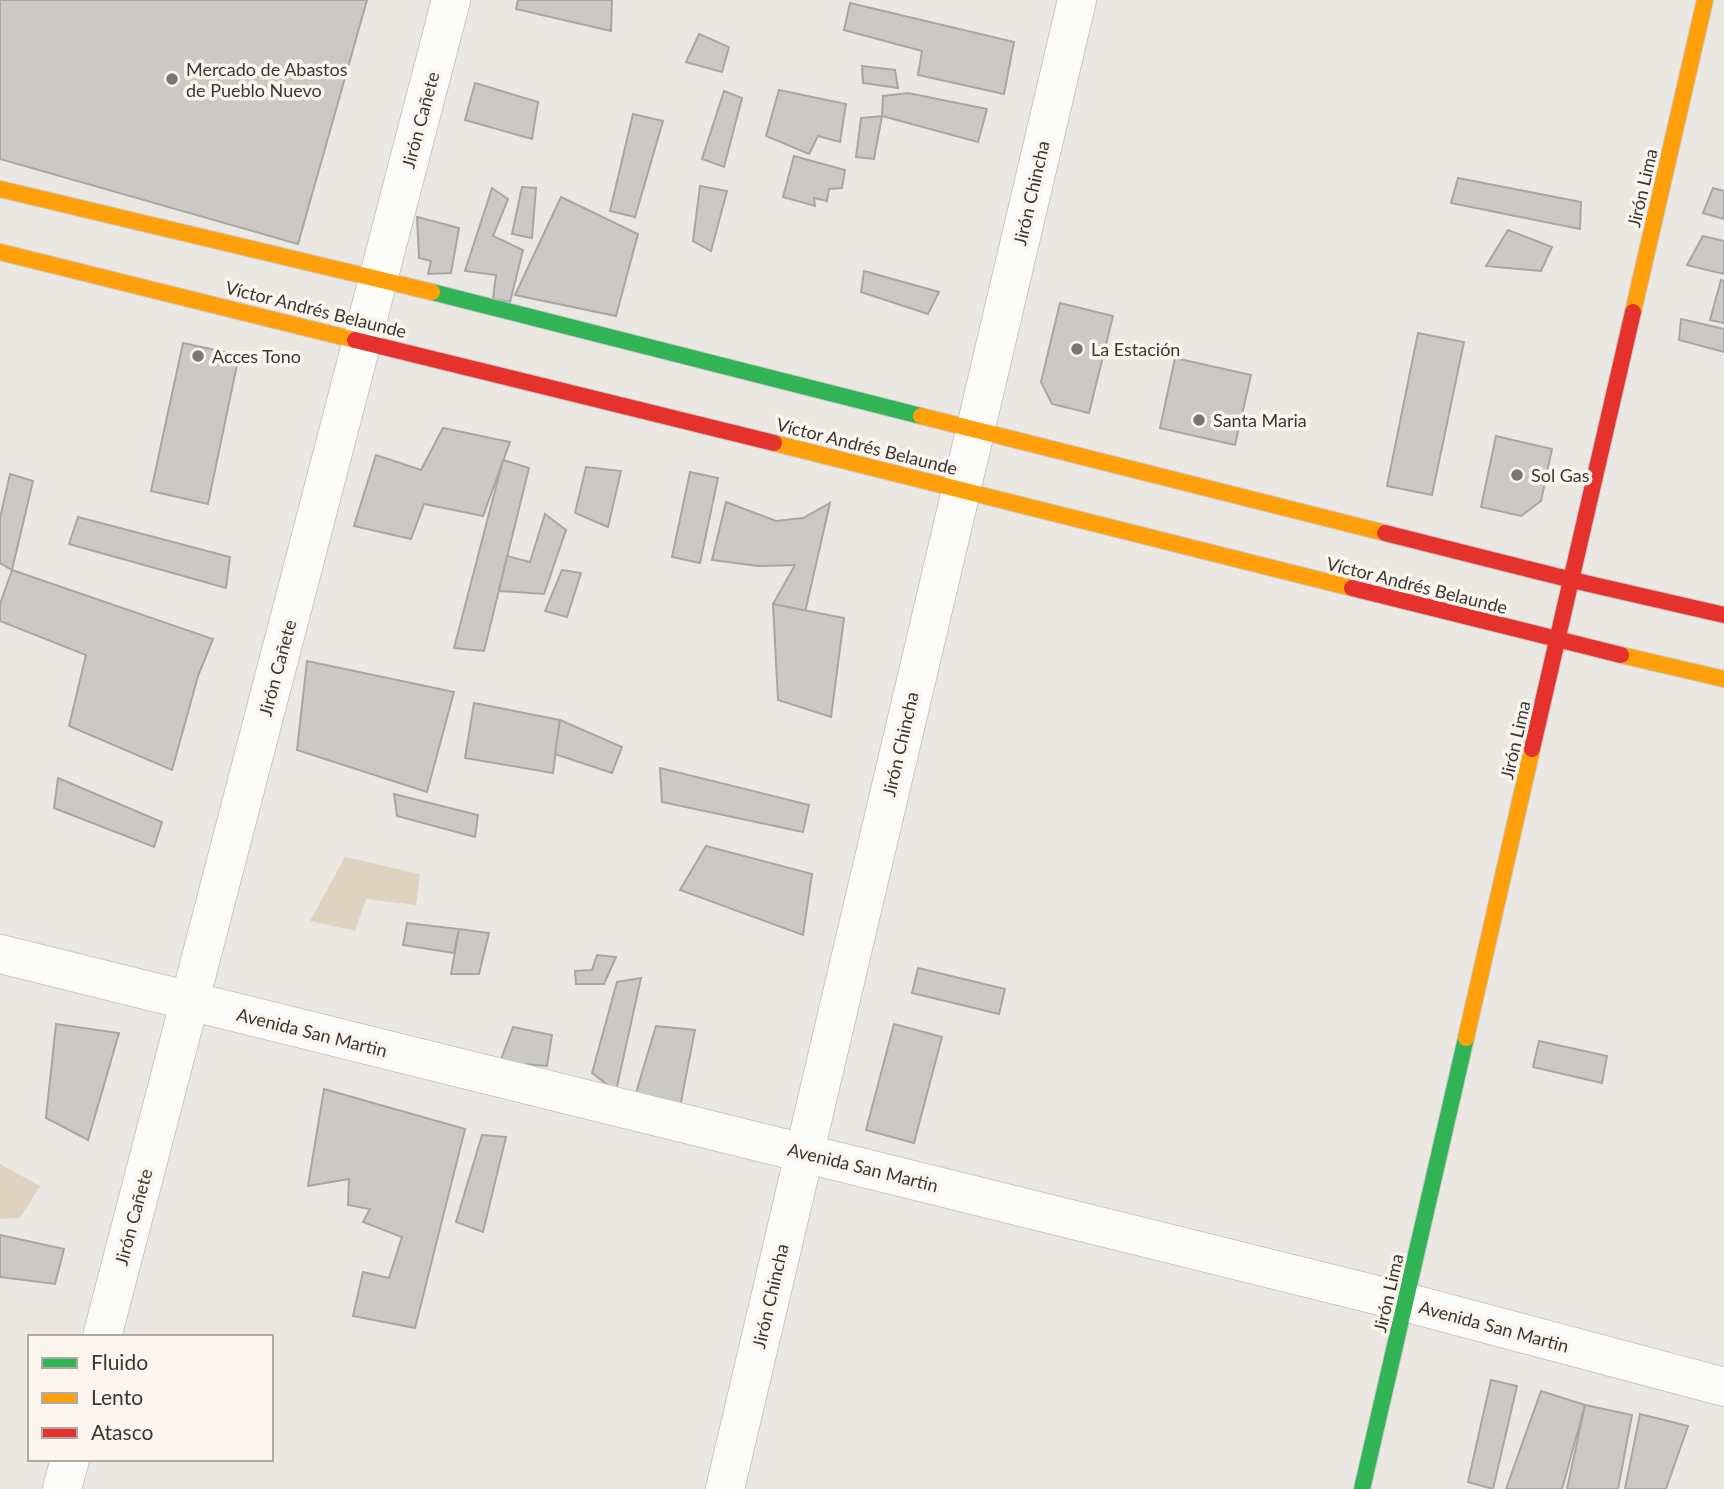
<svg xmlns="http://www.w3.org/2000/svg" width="1724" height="1489" font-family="Lato,sans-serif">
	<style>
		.green { fill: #dfd2c1 }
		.building { fill: #cbc9c5; stroke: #a8a5a3; stroke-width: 2 }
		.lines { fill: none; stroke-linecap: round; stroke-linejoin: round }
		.street-casing { stroke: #c9c6c3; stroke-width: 40 }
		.fast-casing { stroke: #c9c6c3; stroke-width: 18 }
		.slow-casing { stroke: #c9c6c3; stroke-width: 18 }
		.jam-casing { stroke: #c9c6c3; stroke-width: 18 }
		.street { stroke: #fcfcfb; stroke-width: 38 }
		.fast { stroke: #30b455; stroke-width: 16 }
		.slow { stroke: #ff9f0a; stroke-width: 16 }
		.jam { stroke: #e5322d; stroke-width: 16 }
		.poi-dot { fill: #787672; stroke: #fbf5ee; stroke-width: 2.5 }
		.labels { text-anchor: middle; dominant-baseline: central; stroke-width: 7; stroke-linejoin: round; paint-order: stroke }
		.poi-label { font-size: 18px; fill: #3a3835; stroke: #fbf5ee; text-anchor: start }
		.street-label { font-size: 18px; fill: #3a3835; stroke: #fbf5ee }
	</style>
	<rect width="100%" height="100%" fill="#ebe8e4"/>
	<g class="green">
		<polygon points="345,857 420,874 416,905 366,899 355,931 310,921"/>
		<polygon points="0,1164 40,1186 20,1218 0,1219"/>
	</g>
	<g class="building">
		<polygon points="0,0 367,0 298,244 0,159"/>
		<polygon points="518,0 612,0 611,31 516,9"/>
		<polygon points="850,3 1014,42 1004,94 918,75 922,51 844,30"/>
		<polygon points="699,34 729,47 722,72 686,62"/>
		<polygon points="862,66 895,70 898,88 863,83"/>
		<polygon points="475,83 538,102 532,139 465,120"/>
		<polygon points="779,90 846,104 840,142 818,136 809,154 766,136"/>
		<polygon points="724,91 742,98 724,167 702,159"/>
		<polygon points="908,93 987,109 978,142 882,116 883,96"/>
		<polygon points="633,114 663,121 635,217 610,211"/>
		<polygon points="882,116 874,159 856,157 861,118"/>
		<polygon points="794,156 845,170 842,188 829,189 827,201 814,198 815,206 783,197"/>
		<polygon points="1458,178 1581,202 1580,229 1451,203"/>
		<polygon points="700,186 727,191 711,251 693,241"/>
		<polygon points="522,187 536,188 532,238 512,234"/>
		<polygon points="492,188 508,199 493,236 523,250 510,302 493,299 496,275 465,271"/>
		<polygon points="1713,188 1724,191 1724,219 1703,213"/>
		<polygon points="561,197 638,234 616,316 515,295"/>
		<polygon points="417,217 459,228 451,273 428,274 431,261 419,258"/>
		<polygon points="1508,230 1552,247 1541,271 1486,266"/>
		<polygon points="1703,236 1724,241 1724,274 1687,265"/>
		<polygon points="864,271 939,292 928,314 861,292"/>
		<polygon points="1721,280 1724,281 1724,323 1710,320"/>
		<polygon points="1060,303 1113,316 1089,413 1052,404 1041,382"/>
		<polygon points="1681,319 1724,329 1724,352 1679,340"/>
		<polygon points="1418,333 1464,342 1432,495 1387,486"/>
		<polygon points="183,343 239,355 208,504 151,491"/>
		<polygon points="1175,358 1251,375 1235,445 1160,428"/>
		<polygon points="443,428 510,442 483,516 424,504 411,539 354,526 376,455 421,470"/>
		<polygon points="1496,436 1552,449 1541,501 1521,516 1481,507"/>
		<polygon points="503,460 529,468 484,651 454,648"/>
		<polygon points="586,467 621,471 608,527 575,513"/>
		<polygon points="690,472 718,478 700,563 672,557"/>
		<polygon points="10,474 33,481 12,570 0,563 0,518"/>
		<polygon points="726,502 776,521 803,518 830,503 803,621 773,604 795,565 758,566 712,560"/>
		<polygon points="545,514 566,530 544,594 499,591 507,556 530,562"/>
		<polygon points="78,517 230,557 226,588 69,544"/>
		<polygon points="12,570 213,639 198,676 172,770 69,726 86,655 0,621 0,604"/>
		<polygon points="562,570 581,573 567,617 545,611"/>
		<polygon points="773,604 844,618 831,717 778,700"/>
		<polygon points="307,661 454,692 427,792 297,750"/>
		<polygon points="474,703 560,720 553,773 465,758"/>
		<polygon points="560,720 622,747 612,773 555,754"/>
		<polygon points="660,768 809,805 803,832 662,802"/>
		<polygon points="58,778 162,822 154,847 54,808"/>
		<polygon points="394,794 478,815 475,837 397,816"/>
		<polygon points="706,846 812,874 803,935 680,890"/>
		<polygon points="407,923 459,929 454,953 403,945"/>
		<polygon points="459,929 489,933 479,974 451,974"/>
		<polygon points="597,955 616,957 604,984 576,984 575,971 592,970"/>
		<polygon points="918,968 1005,989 999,1014 912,993"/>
		<polygon points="641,978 616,1091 592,1073 617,982"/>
		<polygon points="56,1024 119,1033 88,1140 46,1118"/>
		<polygon points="894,1024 942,1037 914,1143 866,1130"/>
		<polygon points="656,1026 695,1030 680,1107 635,1096"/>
		<polygon points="513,1027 552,1035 547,1066 500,1062"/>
		<polygon points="1539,1041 1607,1056 1602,1083 1533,1067"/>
		<polygon points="324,1089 465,1129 415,1328 353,1316 363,1272 389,1278 402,1237 363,1222 370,1209 348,1205 349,1179 308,1186"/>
		<polygon points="482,1135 506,1137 483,1232 456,1222"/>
		<polygon points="0,1235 64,1249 55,1284 0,1277"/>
		<polygon points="1491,1380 1517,1386 1493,1489 1468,1482"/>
		<polygon points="1541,1391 1585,1405 1562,1489 1506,1489"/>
		<polygon points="1585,1405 1632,1415 1618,1489 1567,1489"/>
		<polygon points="1640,1414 1688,1426 1666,1489 1625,1489"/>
	</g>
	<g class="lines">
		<g class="street-casing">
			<g id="street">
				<polyline points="0,954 1405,1302 1724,1387"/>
				<polyline points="102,1337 451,0"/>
				<polyline points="62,1489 70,1459"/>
				<polyline points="725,1489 1077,0"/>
			</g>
		</g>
		<g class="fast-casing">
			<g id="fast">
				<polyline points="432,292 921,416"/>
				<polyline points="1362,1489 1466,1038"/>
			</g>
		</g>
		<g class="slow-casing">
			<g id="slow">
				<polyline points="0,189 432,292"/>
				<polyline points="0,252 355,340"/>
				<polyline points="1633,312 1705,0"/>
				<polyline points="921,416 1385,533"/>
				<polyline points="774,443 1352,588"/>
				<polyline points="1621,655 1724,679"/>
				<polyline points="1466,1038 1532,749"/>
			</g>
		</g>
		<g class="jam-casing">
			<g id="jam">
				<polyline points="355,340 774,443"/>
				<polyline points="1385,533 1572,580 1724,615"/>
				<polyline points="1352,588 1621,655"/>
				<polyline points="1532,749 1633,312"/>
			</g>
		</g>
		<use href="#street" class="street"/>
		<use href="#fast" class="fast"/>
		<use href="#slow" class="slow"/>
		<use href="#jam" class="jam"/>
	</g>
	<g class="poi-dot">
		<circle cx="172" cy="79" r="7"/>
		<circle cx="1077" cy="349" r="7"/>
		<circle cx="198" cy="356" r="7"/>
		<circle cx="1199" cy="420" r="7"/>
		<circle cx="1517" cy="475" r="7"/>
	</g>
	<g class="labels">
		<g class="poi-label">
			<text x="186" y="69">Mercado de Abastos<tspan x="186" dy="21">de Pueblo Nuevo</tspan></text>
			<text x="1091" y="349">La Estación</text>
			<text x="212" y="356">Acces Tono</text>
			<text x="1213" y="420">Santa Maria</text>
			<text x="1531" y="475">Sol Gas</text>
		</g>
		<g class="street-label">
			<text transform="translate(420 120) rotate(-75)">Jirón Cañete</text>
			<text transform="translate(1642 188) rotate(-77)">Jirón Lima</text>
			<text transform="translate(1031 193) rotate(-77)">Jirón Chincha</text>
			<text transform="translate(316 309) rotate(14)">Víctor Andrés Belaunde</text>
			<text transform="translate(867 446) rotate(14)">Víctor Andrés Belaunde</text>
			<text transform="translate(1417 585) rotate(14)">Víctor Andrés Belaunde</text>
			<text transform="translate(277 668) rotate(-75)">Jirón Cañete</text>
			<text transform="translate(1515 740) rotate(-77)">Jirón Lima</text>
			<text transform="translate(900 744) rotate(-77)">Jirón Chincha</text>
			<text transform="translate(312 1032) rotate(14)">Avenida San Martin</text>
			<text transform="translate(863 1167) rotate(14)">Avenida San Martin</text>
			<text transform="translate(133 1217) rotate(-75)">Jirón Cañete</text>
			<text transform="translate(1388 1293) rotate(-77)">Jirón Lima</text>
			<text transform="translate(770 1296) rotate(-77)">Jirón Chincha</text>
			<text transform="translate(1494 1326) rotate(15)">Avenida San Martin</text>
		</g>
	</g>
	<rect x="28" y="1335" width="245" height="126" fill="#fbf5ee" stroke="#aea9a4" stroke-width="2"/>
	<rect x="42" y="1358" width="35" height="10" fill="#30b455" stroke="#aea9a4" stroke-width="2"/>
	<text x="91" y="1370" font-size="21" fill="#3a3835">Fluido</text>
	<rect x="42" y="1393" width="35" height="10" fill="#ff9f0a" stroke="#aea9a4" stroke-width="2"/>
	<text x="91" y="1405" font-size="21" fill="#3a3835">Lento</text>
	<rect x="42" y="1428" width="35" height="10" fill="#e5322d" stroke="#aea9a4" stroke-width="2"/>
	<text x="91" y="1440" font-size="21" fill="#3a3835">Atasco</text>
</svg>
